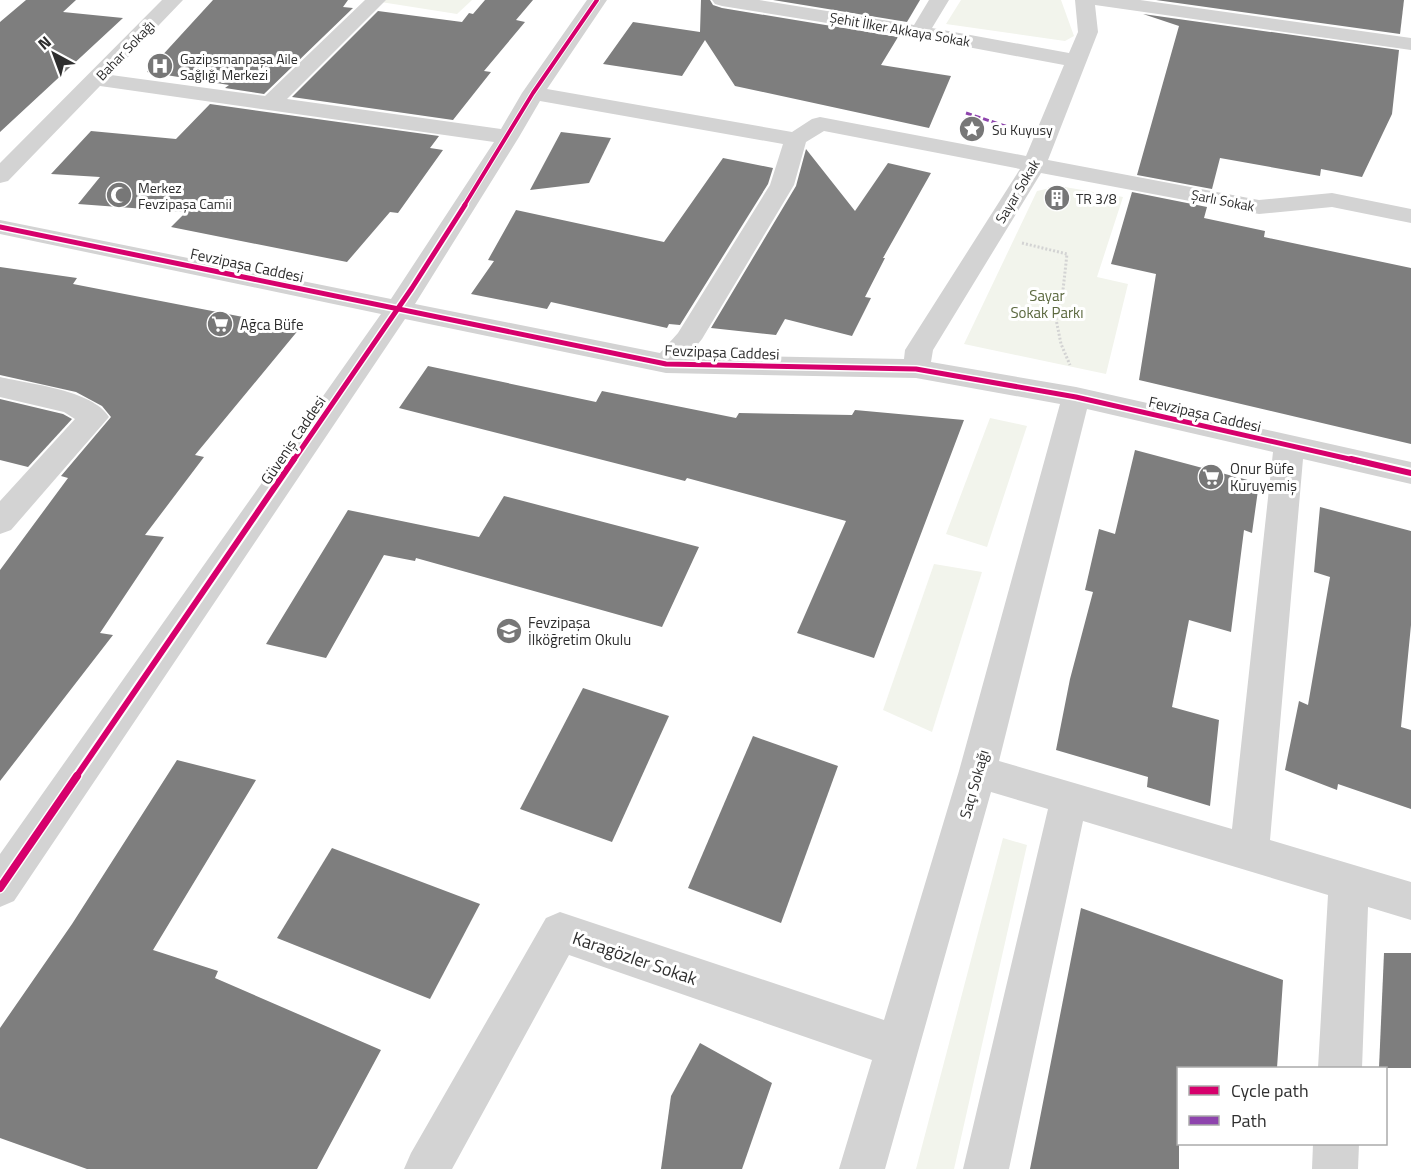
<svg xmlns="http://www.w3.org/2000/svg" width="1411" height="1169" font-family="'Titillium Web',sans-serif">
	<style>
		.green { fill: #f2f4ec }
		.building { fill: #7e7e7e }
		.lines { fill: none; stroke-linecap: round; stroke-linejoin: round }
		.path { stroke: #d3d3d3; stroke-width: 3; stroke-dasharray: 2 2; stroke-linecap: butt }
		.minor { fill: #d3d3d3; fill-rule: evenodd }
		.quiet { stroke: #8e44ad; stroke-width: 3; stroke-dasharray: 6 3; stroke-linecap: butt }
		.cycleway-far3-casing { stroke: #fff; stroke-width: 6 }
		.cycleway-far2-casing { stroke: #fff; stroke-width: 8 }
		.cycleway-far1-casing { stroke: #fff; stroke-width: 10 }
		.cycleway-casing { stroke: #fff; stroke-width: 11 }
		.cycleway-far3 { stroke: #d6006c; stroke-width: 4 }
		.cycleway-far2 { stroke: #d6006c; stroke-width: 5 }
		.cycleway-far1 { stroke: #d6006c; stroke-width: 6 }
		.cycleway { stroke: #d6006c; stroke-width: 8 }
		.labels { text-anchor: middle; dominant-baseline: central; stroke-width: 6; stroke-linejoin: round; paint-order: stroke }
		.far-street-label { font-size: 14px; fill: #2e2e2e; stroke: #fff }
		.far-poi-label { font-size: 14px; fill: #2e2e2e; stroke: #fff; text-anchor: start }
		.street-label { font-size: 15px; fill: #2e2e2e; stroke: #fff }
		.park-label { font-size: 15px; fill: #5b683e; stroke: #fff }
		.poi-label { font-size: 15px; fill: #2e2e2e; stroke: #fff; text-anchor: start }
		.near-street-label { font-size: 18px; fill: #2e2e2e; stroke: #fff }
	</style>
	<rect width="100%" height="100%" fill="#fff"/>
	<g class="green">
		<polygon points="368,0 472,0 457,14"/>
		<polygon points="961,0 1061,0 1074,36 1065,41 946,24"/>
		<polygon points="1059,186 1123,197 1097,277 1128,284 1106,374 964,344 1037,191"/>
		<polygon points="990,418 1027,426 987,547 946,534"/>
		<polygon points="934,564 982,572 932,732 883,710"/>
		<polygon points="1003,838 1027,845 954,1169 916,1169"/>
	</g>
	<g class="building">
		<polygon points="26,0 76,0 63,12 123,18 0,132 0,22"/>
		<polygon points="213,0 348,0 343,7 353,8 264,94 225,88 229,85 147,72"/>
		<polygon points="485,0 533,0 516,20 525,22 484,71 491,72 453,120 292,97 378,11 462,22 469,13 473,14"/>
		<polygon points="701,0 710,0 713,5 722,8 898,37 881,65 951,76 929,128 735,86 705,40 682,76 603,64 633,22 700,32"/>
		<polygon points="773,0 920,0 907,22"/>
		<polygon points="1156,0 1404,0 1400,34"/>
		<polygon points="1143,14 1399,50 1392,114 1362,177 1321,169 1320,176 1220,158 1212,189 1137,175 1179,26"/>
		<polygon points="210,104 439,136 430,148 443,150 398,213 390,212 347,262 171,227 186,212 78,204 100,177 51,174 91,131 176,139"/>
		<polygon points="561,132 611,138 589,183 530,190"/>
		<polygon points="806,149 855,211 888,163 931,173 883,258 885,258 865,297 871,298 852,336 785,319 776,335 711,328 796,186"/>
		<polygon points="723,158 773,168 768,184 680,325 669,324 667,328 551,302 547,309 471,294 494,261 488,260 516,210 664,242"/>
		<polygon points="1132,192 1207,207 1204,218 1265,231 1264,237 1411,268 1411,444 1139,380 1156,274 1111,264"/>
		<polygon points="0,267 77,278 73,284 300,328 195,455 204,457 145,535 164,537 100,633 113,635 0,781 0,570 68,478 61,476 111,417 102,406 76,392 0,375"/>
		<polygon points="428,366 596,402 602,391 736,418 739,413 852,415 855,410 964,420 874,658 797,633 846,521 687,478 685,481 399,408"/>
		<polygon points="0,399 63,414 72,419 28,467 0,460"/>
		<polygon points="1135,450 1259,483 1252,533 1244,530 1231,632 1189,620 1172,707 1219,720 1210,806 1147,787 1148,777 1056,750 1070,679 1093,592 1085,590 1099,529 1115,534"/>
		<polygon points="504,496 699,547 662,627 416,558 415,561 384,555 326,658 266,644 348,510 479,537"/>
		<polygon points="1320,507 1411,531 1411,625 1401,727 1411,730 1411,809 1338,784 1337,790 1285,770 1299,701 1308,705 1330,577 1314,572"/>
		<polygon points="583,688 669,716 612,842 520,809"/>
		<polygon points="753,736 838,766 781,923 688,888"/>
		<polygon points="177,760 256,780 153,950 218,971 215,978 381,1050 317,1169 87,1169 0,1138 0,1028 72,924"/>
		<polygon points="332,848 480,904 430,999 277,938"/>
		<polygon points="1081,908 1283,980 1277,1068 1179,1068 1179,1169 1030,1169"/>
		<polygon points="1384,953 1411,953 1411,1068 1379,1068"/>
		<polygon points="700,1043 772,1083 742,1169 661,1169 671,1096"/>
	</g>
	<g class="lines">
		<polyline class="path" points="1022,243 1067,254 1063,290 1055,314 1061,344 1070,365"/>
		<g class="minor">
			<path d="M162,0H183L111,75L265,96L365,0H386L287,99L501,129L522,93L587,0H607L547,89L792,132L812,119L820,117L1026,156L1064,65L920,38L722,6L715,4L712,0H759L914,25L929,0H949L932,28L1069,53L1078,32L1075,0H1140L1411,38V50L1095,5L1098,32L1048,160L1259,200L1332,193L1411,209V223L1332,207L1259,214L1041,173L933,350L931,362L1076,387L1411,462V484L1303,459L1270,840L1411,882V920L1368,907L1362,1068H1318L1328,895L1083,821L1009,1169H963L1048,809L991,792L885,1169H839L872,1060L569,955L452,1169H404L411,1153L546,918L560,912L884,1020L959,771L1060,404L916,378L666,373L405,319L14,901L0,907V854L381,314L0,234V220L391,299L494,142L100,86L8,181L0,183V163ZM540,101L783,144L770,185L678,333L660,353L415,304L519,137ZM824,131L1020,169L905,350L904,359L689,355L702,339L794,185L806,142ZM1087,409L1273,452L1232,829L999,761Z"/>
			<path d="M0,377C29,384 93,390 109,417L11,530L0,534V501L75,419L64,412L0,397Z"/>
			<polygon points="1313,1144 1359,1144 1358,1169 1312,1169"/>
		</g>
		<polyline class="quiet" points="966,113 1011,128"/>
		<g class="cycleway-far3-casing">
			<polyline id="cycleway-far3" points="464,206 533,93 597,0"/>
		</g>
		<g class="cycleway-far2-casing">
			<g id="cycleway-far2">
				<polyline points="0,227 666,364 916,369 1076,397 1358,461"/>
				<polyline points="293,461 412,288 465,205"/>
			</g>
		</g>
		<g class="cycleway-far1-casing">
			<g id="cycleway-far1">
				<polyline points="1351,459 1411,473"/>
				<polyline points="76,777 294,459"/>
			</g>
		</g>
		<g class="cycleway-casing">
			<polyline id="cycleway" points="0,888 77,776"/>
		</g>
		<use href="#cycleway-far3" class="cycleway-far3"/>
		<use href="#cycleway-far2" class="cycleway-far2"/>
		<use href="#cycleway-far1" class="cycleway-far1"/>
		<use href="#cycleway" class="cycleway"/>
	</g>
	<defs>
		<g id="hospital-disc" transform="scale(1.35)"><circle r="9.5" fill="#777" stroke="#fff"/><path d="M-5-5h3v3.5h4V-5h3V5h-3V1.5h-4V5h-3Z" fill="#fff"/></g>
		<g id="sight-disc" transform="scale(1.35)"><circle r="9.5" fill="#777" stroke="#fff"/><path d="M0-6L1.8-2.2L6-1.7L2.9 1.2L3.7 5.4L0 3.3L-3.7 5.4L-2.9 1.2L-6-1.7L-1.8-2.2Z" fill="#fff"/></g>
		<g id="mosque-disc" transform="scale(1.35)"><circle r="9.5" fill="#777" stroke="#fff"/><path d="M3.5-4.9A6 6 0 1 0 3.5 4.9A5 5 0 1 1 3.5-4.9Z" fill="#fff"/></g>
		<g id="building-disc" transform="scale(1.35)"><circle r="9.5" fill="#777" stroke="#fff"/><path d="M-4-6H4V6H1V3H-1V6H-4ZM-2.5-4.3h1.7v1.8h-1.7ZM.8-4.3h1.7v1.8H.8ZM-2.5-1h1.7V.8h-1.7ZM.8-1h1.7V.8H.8Z" fill="#fff"/></g>
		<g id="supermarket-disc" transform="scale(1.35)"><circle r="9.5" fill="#777" stroke="#fff"/><path d="M-6-5.5h2.5l.6 2H6L4.5 2H-2.5L-4.4-4H-6ZM-1.5 3.2a1.3 1.3 0 1 0 .1 0ZM3 3.2a1.3 1.3 0 1 0 .1 0Z" fill="#fff"/></g>
		<g id="school-disc" transform="scale(1.35)"><circle r="9.5" fill="#777" stroke="#fff"/><path d="M0-5L7-2L0 1L-7-2ZM-4 1L0 2.5L4 1V4Q0 6-4 4Z" fill="#fff"/></g>
	</defs>
	<g fill-rule="evenodd">
		<use href="#hospital-disc" x="160" y="66"/>
		<use href="#sight-disc" x="972" y="129"/>
		<use href="#mosque-disc" x="119" y="195"/>
		<use href="#building-disc" x="1057" y="198"/>
		<use href="#supermarket-disc" x="220" y="324"/>
		<use href="#supermarket-disc" x="1211" y="477"/>
		<use href="#school-disc" x="509" y="631"/>
	</g>
	<g class="labels">
		<g class="far-street-label">
			<text transform="translate(900 29) rotate(10)">Şehit İlker Akkaya Sokak</text>
			<text transform="translate(125 50) rotate(-46)">Bahar Sokağı</text>
			<text transform="translate(1017 191) rotate(-59)">Sayar Sokak</text>
			<text transform="translate(1223 200) rotate(11)">Şarlı Sokak</text>
		</g>
		<g class="far-poi-label">
			<text x="180" y="58">Gazipsmanpaşa Aile<tspan x="180" dy="16">Sağlığı Merkezi</tspan></text>
			<text x="992" y="129">Su Kuyusy</text>
			<text x="138" y="187">Merkez<tspan x="138" dy="16">Fevzipaşa Camii</tspan></text>
			<text x="1076" y="198">TR 3/8</text>
		</g>
		<g class="street-label">
			<text transform="translate(247 265) rotate(12)">Fevzipaşa Caddesi</text>
			<text transform="translate(722 352) rotate(2)">Fevzipaşa Caddesi</text>
			<text transform="translate(1205 414) rotate(13)">Fevzipaşa Caddesi</text>
			<text transform="translate(293 440) rotate(-56)">Güveniş Caddesi</text>
			<text transform="translate(974 784) rotate(-74)">Saçı Sokağı</text>
		</g>
		<g class="park-label">
			<text x="1047" y="295">Sayar<tspan x="1047" dy="17">Sokak Parkı</tspan></text>
		</g>
		<g class="poi-label">
			<text x="240" y="324">Ağca Büfe</text>
			<text x="1230" y="468">Onur Büfe<tspan x="1230" dy="17">Kuruyemiş</tspan></text>
			<text x="528" y="622">Fevzipaşa<tspan x="528" dy="17">İlköğretim Okulu</tspan></text>
		</g>
		<g class="near-street-label">
			<text transform="translate(635 958) rotate(19)">Karagözler Sokak</text>
		</g>
	</g>
	<rect x="1177" y="1067" width="210" height="78" fill="#ffffff" stroke="#ababab" stroke-width="1.5"/>
	<rect x="1189" y="1086" width="30" height="9" fill="#d6006c" stroke="#ababab" stroke-width="1.5"/>
	<text x="1231" y="1097" font-size="18" fill="#2e2e2e">Cycle path</text>
	<rect x="1189" y="1116" width="30" height="9" fill="#8e44ad" stroke="#ababab" stroke-width="1.5"/>
	<text x="1231" y="1127" font-size="18" fill="#2e2e2e">Path</text>
	<g transform="translate(54 54) rotate(319)" stroke="#ffffff" stroke-width="4.5" paint-order="stroke">
	<path d="M0-4.5L10 22L0 15L-10 22Z" fill="#2e2e2e"/>
	<text y="-9" font-size="16" font-weight="bold" text-anchor="middle" fill="#2e2e2e">N</text>
	</g>
</svg>
